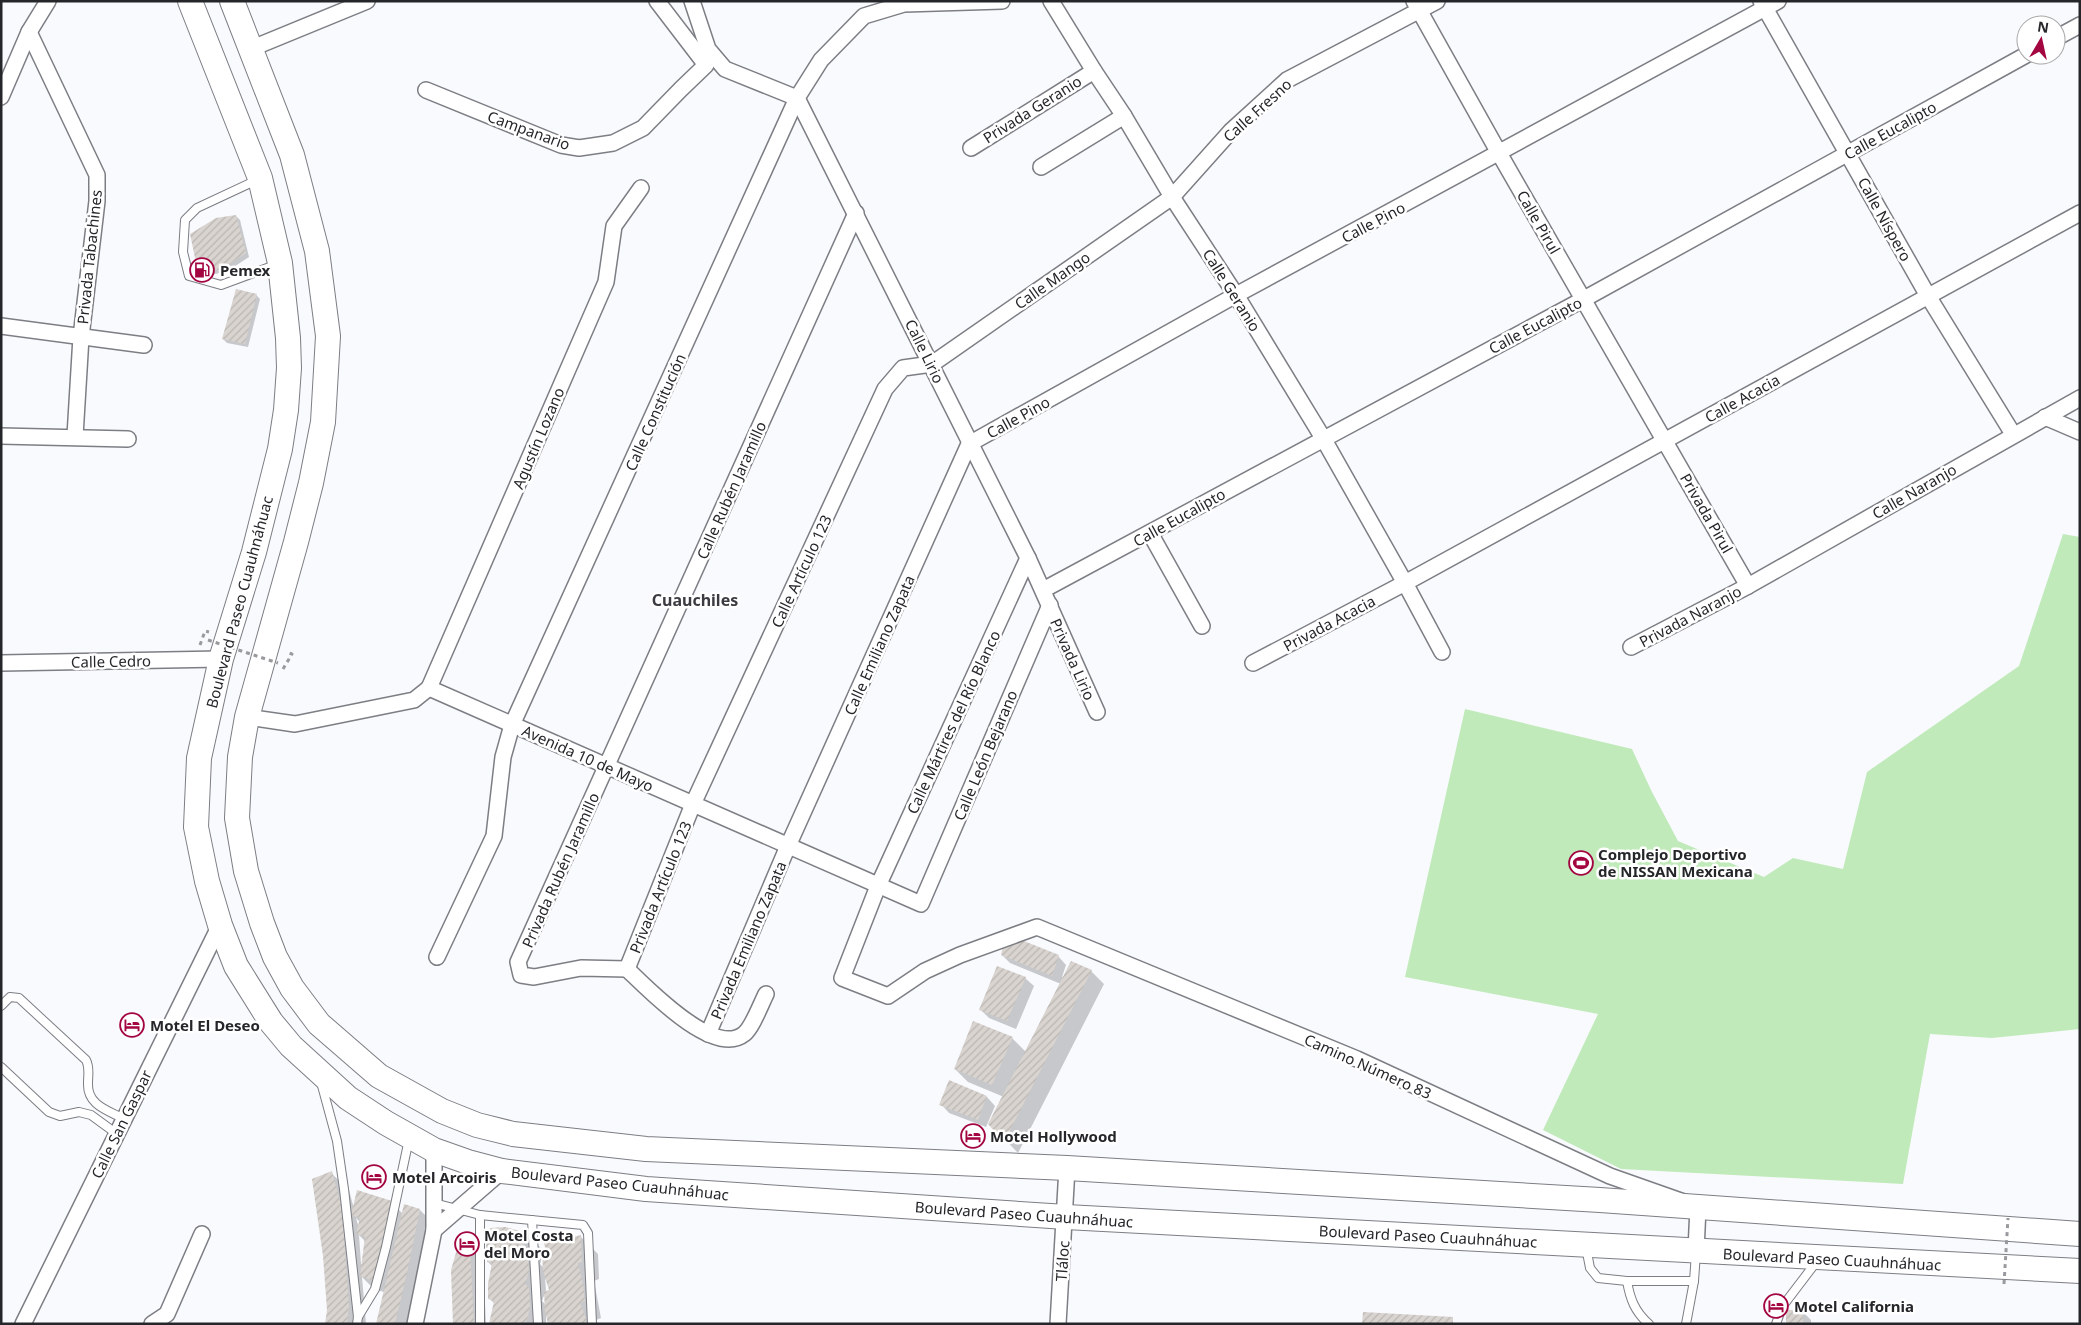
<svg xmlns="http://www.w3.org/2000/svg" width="2081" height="1325" font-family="'Noto Sans',sans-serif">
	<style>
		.green { fill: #c1eaba }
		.shadow { fill: #0003; fill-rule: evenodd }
		.building { fill: url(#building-hatch) }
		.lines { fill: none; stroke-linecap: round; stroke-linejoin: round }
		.lane-casing { stroke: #7c7e84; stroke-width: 10 }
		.street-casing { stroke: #7c7e84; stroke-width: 18 }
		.primary-casing { stroke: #7c7e84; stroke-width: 26 }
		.path { stroke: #999a9e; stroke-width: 3; stroke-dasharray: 4 4; stroke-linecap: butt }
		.lane { stroke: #fff; stroke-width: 8 }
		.street { stroke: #fff; stroke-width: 15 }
		.primary { stroke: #fff; stroke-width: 24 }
		.path-bridge { stroke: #999a9e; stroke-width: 3; stroke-dasharray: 4 4; stroke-linecap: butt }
		.labels { text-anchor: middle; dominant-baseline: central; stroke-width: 5; stroke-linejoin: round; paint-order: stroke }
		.street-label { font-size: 15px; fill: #252629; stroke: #fff }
		.poi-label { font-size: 15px; font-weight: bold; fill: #252629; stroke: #fff; text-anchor: start }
		.neighbourhood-label { font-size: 16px; font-weight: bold; fill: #3a3c41; stroke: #fff }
	</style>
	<defs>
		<pattern id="building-hatch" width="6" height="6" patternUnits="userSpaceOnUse" patternTransform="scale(1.25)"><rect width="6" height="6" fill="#d9d4cf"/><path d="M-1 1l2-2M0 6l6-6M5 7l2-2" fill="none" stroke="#bab6b2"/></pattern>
	</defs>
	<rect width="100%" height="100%" fill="#f9fafe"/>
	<polygon class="green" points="2063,534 2080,537 2080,1029 1992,1038 1930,1034 1903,1184 1621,1169 1543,1130 1598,1014 1405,977 1465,709 1632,749 1651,790 1678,841 1764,877 1793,858 1843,869 1867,772 2019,666"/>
	<g class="shadow">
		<polygon points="236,216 240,220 249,257 226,272 203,276 199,272"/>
		<polygon points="256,295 260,299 248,347 227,343 223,339"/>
		<polygon points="1002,955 1058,956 1066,965 1062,977 1091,971 1104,984 1018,1153 990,1124 1004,1097 968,1082 955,1069 1012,1038 1026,1052 1061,984 1010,963"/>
		<polygon points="1025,978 1034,986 1016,1029 989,1018 981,1010"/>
		<polygon points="949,1082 987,1097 995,1106 986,1127 949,1113 941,1104"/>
		<path d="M331,1173L349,1190L354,1209L391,1202L403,1214L420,1210L437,1227L416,1324H377L384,1292L374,1289L362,1277L366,1324H326L328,1310ZM390,1203L392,1204L374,1280ZM356,1218L360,1222L359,1228ZM359,1235L366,1242L363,1264H361Z"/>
		<path d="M526,1234L544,1251L540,1264L544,1268L548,1252L557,1234L564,1241L581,1237L598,1254L599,1279L594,1281L601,1318L596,1320L598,1324H550L546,1315V1324H491L495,1304L489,1298L493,1267L488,1262ZM545,1278L550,1290L546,1305L542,1301L546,1290Z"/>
		<polygon points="470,1250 483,1263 486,1324 455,1324"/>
		<polygon points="1803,1312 1811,1320 1811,1324 1788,1324"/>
	</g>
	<g class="building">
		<polygon points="236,215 246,253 222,269 198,272 190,234 216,218"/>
		<polygon points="236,289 257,294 245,344 222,339"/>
		<polygon points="1019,939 1059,955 1052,976 1001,955 1003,946"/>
		<polygon points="1071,961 1092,970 1004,1142 988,1124"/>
		<polygon points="997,966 1026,977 1007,1021 979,1010"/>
		<polygon points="973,1021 1013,1037 992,1085 954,1069"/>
		<polygon points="949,1080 987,1096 978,1120 939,1105"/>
		<polygon points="332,1171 342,1209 349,1306 347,1324 325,1324 327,1310 323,1256 312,1179"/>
		<polygon points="357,1190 392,1201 374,1281 360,1276 365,1236 356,1234 360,1218 351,1215"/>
		<polygon points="404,1204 420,1209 407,1273 395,1324 376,1324"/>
		<polygon points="505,1227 527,1233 522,1248 528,1250 529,1272 525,1284 529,1287 530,1307 526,1324 489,1324 494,1301 488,1299 488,1284 492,1263 487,1262 486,1243 490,1228"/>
		<polygon points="557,1232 561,1240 581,1235 582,1262 578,1263 583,1284 585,1301 580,1303 586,1318 586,1324 548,1324 545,1311 544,1292 549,1290 543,1270 542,1252 546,1251 542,1236"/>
		<polygon points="470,1248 474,1324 453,1324 451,1270 457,1249"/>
		<rect x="1786" y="1310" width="17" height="14"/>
		<polygon points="1363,1312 1453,1317 1453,1324 1362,1324"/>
	</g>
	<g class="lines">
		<g class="lane-casing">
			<g id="lane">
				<polyline points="259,179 197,208 185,220 183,252 189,276 221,285 278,264"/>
				<path d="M1,1006L10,997L19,998L86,1060C90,1068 88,1074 88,1083C87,1105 107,1110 124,1119"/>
				<polyline points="1,1067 49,1112 60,1116 79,1112 91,1115 117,1134"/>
				<polyline points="321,1082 337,1141 344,1189 358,1317 357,1324"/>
				<polyline points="434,1203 480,1215 583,1225 588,1233 592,1324"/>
				<polyline points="480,1215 480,1324"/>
				<polyline points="532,1220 538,1324"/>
				<polyline points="1586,1247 1590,1268 1598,1278 1627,1281 1694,1281 1696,1253"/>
				<path d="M1627,1281C1630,1299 1635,1312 1649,1324"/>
				<polyline points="358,1317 375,1289 386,1247 409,1139"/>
				<polyline points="1686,1324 1694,1281"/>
				<polyline points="1776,1324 1782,1307 1817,1261"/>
			</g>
		</g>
		<g class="street-casing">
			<g id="street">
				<polyline points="692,1 708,49 725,69 797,98"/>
				<polyline points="1051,1 1094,71 1124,116 1172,197 1236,295 1323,438 1405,583 1442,652"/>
				<polyline points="1414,1 1499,153 1748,586"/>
				<polyline points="1761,1 1928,296 2013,434"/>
				<polyline points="29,32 97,175 97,201 81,337 75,436"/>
				<polyline points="2056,38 2080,25"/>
				<polyline points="250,49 367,1"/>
				<polyline points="426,90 561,145 579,148 613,143 643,128 681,89 706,65 657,1"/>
				<polyline points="1,97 29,32 48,1"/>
				<polyline points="797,98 1028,558 1097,712"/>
				<polyline points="971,148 1094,71"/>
				<polyline points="1041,167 1124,116"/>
				<polyline points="1,326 144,345"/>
				<polyline points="2045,417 2080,432"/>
				<polyline points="1,436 128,439"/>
				<polyline points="1150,533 1202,626"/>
				<polyline points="1028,558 878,886 842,978 888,996 925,971 960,955 1037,927 1357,1059 1610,1176 1698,1207 1696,1251"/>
				<polyline points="1043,590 1584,299 2026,55"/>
				<polyline points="1631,647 1748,586 2080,398"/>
				<polyline points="1,663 221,659"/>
				<polyline points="1253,663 1405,583 2080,213"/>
				<polyline points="429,688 921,904 1050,605"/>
				<polyline points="429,688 606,282 614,226 641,188"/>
				<polyline points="247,717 295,724 414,700 429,688"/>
				<polyline points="437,957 494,836 503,757 512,725 797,98 821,60 864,16 904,4 1002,1"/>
				<polyline points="627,969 693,804 885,389 903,368 932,364 1172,197 1231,131 1287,80 1437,1"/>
				<polyline points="627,969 581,968 534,977 521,975 518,962 856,213"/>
				<path d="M627,969C648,989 714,1058 744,1034C752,1028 761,1004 766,994"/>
				<polyline points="708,1034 788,846 969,444 1236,295 1778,1"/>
				<polyline points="434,1230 502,1171"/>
				<polyline points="23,1324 220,925"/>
				<polyline points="152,1324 167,1314 202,1234"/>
				<polyline points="415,1324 434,1230 434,1150"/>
				<polyline points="1058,1324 1067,1168"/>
			</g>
		</g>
		<g class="primary-casing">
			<g id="primary">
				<polyline points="190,1 260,178 280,263 288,338 289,368 286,410 280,449 254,552 221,659 199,758 196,827 207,881 220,925 236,966 271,1022 291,1046 348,1098 386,1123 434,1150 468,1162 502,1171 646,1189 1066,1217 2080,1271"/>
				<polyline points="232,1 292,155 317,251 328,336 323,422 311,483 296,542 247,717 240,757 237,818 246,871 262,923 275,957 292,988 319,1024 379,1076 442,1111 477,1125 513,1134 646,1149 1067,1168 1600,1200 2080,1234"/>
			</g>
		</g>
		<g class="path">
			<polyline points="200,645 205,631 209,632"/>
			<polyline points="283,669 292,654 286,652"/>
		</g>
		<use href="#lane" class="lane"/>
		<use href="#street" class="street"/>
		<use href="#primary" class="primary"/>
		<g class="path-bridge">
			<polyline points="208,640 278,663"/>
			<polyline points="2004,1284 2008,1218"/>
		</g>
	</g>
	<defs>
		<g id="fuel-ring" transform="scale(1.25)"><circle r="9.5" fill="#fff" stroke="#a20540" stroke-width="1.5"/><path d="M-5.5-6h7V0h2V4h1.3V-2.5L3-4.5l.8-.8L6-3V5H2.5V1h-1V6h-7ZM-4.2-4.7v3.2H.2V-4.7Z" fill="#a20540"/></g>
		<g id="stadium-ring" transform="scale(1.25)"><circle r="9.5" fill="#fff" stroke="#a20540" stroke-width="1.5"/><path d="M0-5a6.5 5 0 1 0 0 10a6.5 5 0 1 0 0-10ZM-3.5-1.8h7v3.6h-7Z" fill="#a20540"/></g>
		<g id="hotel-ring" transform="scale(1.25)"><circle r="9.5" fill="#fff" stroke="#a20540" stroke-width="1.5"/><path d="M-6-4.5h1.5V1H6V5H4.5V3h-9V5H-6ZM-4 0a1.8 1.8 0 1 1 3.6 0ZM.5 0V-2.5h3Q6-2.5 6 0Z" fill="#a20540"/></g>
	</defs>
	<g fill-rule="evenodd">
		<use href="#fuel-ring" x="202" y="270"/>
		<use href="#stadium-ring" x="1581" y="863"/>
		<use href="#hotel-ring" x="132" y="1025"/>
		<use href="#hotel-ring" x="973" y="1136"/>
		<use href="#hotel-ring" x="374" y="1177"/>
		<use href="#hotel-ring" x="467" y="1244"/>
		<use href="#hotel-ring" x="1776" y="1306"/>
	</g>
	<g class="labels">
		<g class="street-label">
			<text transform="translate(1032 109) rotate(-32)">Privada Geranio</text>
			<text transform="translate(1257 110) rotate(-42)">Calle Fresno</text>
			<text transform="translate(529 130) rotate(20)">Campanario</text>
			<text transform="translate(1890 130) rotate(-29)">Calle Eucalipto</text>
			<text transform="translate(1885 219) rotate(61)">Calle Níspero</text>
			<text transform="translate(1373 222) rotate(-28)">Calle Pino</text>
			<text transform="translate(1539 222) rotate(60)">Calle Pirul</text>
			<text transform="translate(89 257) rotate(-84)">Privada Tabachines</text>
			<text transform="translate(1052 280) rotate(-35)">Calle Mango</text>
			<text transform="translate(1232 290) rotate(58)">Calle Geranio</text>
			<text transform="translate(1535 325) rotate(-28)">Calle Eucalipto</text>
			<text transform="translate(925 351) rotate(64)">Calle Lirio</text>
			<text transform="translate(1742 398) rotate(-29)">Calle Acacia</text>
			<text transform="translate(655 412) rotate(-66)">Calle Constitución</text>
			<text transform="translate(1018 417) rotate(-29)">Calle Pino</text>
			<text transform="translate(538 438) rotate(-67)">Agustín Lozano</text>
			<text transform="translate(731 490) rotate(-66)">Calle Rubén Jaramillo</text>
			<text transform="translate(1914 491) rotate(-30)">Calle Naranjo</text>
			<text transform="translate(1707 513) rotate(60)">Privada Pirul</text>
			<text transform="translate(1179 517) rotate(-29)">Calle Eucalipto</text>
			<text transform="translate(801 571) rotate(-65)">Calle Artículo 123</text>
			<text transform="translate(239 602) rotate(-75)">Boulevard Paseo Cuauhnáhuac</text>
			<text transform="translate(1690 616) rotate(-28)">Privada Naranjo</text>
			<text transform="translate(1329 623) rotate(-28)">Privada Acacia</text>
			<text transform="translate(879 645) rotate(-66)">Calle Emiliano Zapata</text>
			<text transform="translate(1073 659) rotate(66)">Privada Lirio</text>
			<text transform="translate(111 661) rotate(-1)">Calle Cedro</text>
			<text transform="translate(953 722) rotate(-65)">Calle Mártires del Río Blanco</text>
			<text transform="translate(985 755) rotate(-67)">Calle León Bejarano</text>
			<text transform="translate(588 758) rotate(24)">Avenida 10 de Mayo</text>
			<text transform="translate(560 870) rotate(-66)">Privada Rubén Jaramillo</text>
			<text transform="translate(660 887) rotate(-68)">Privada Artículo 123</text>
			<text transform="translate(748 940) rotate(-67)">Privada Emiliano Zapata</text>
			<text transform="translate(1368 1066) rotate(24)">Camino Número 83</text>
			<text transform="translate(121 1124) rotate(-64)">Calle San Gaspar</text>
			<text transform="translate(620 1183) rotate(6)">Boulevard Paseo Cuauhnáhuac</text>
			<text transform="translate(1024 1214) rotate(4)">Boulevard Paseo Cuauhnáhuac</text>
			<text transform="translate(1428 1236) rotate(3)">Boulevard Paseo Cuauhnáhuac</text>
			<text transform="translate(1832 1259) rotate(3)">Boulevard Paseo Cuauhnáhuac</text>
			<text transform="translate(1062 1261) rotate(-86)">Tláloc</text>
		</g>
		<g class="poi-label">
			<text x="220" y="270">Pemex</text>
			<text x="1598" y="854">Complejo Deportivo<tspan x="1598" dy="17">de NISSAN Mexicana</tspan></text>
			<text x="150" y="1025">Motel El Deseo</text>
			<text x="990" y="1136">Motel Hollywood</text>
			<text x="392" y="1177">Motel Arcoiris</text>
			<text x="484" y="1235">Motel Costa<tspan x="484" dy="17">del Moro</tspan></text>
			<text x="1794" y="1306">Motel California</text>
		</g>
		<g class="neighbourhood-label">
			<text x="695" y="600">Cuauchiles</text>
		</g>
	</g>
	<rect width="2081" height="1325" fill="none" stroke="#252629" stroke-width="5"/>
	<g transform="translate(2041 40) rotate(9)"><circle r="24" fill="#ffffff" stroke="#a8a8a9"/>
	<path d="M0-4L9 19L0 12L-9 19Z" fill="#a20540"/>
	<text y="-8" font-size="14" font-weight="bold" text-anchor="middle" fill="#252629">N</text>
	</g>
</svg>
